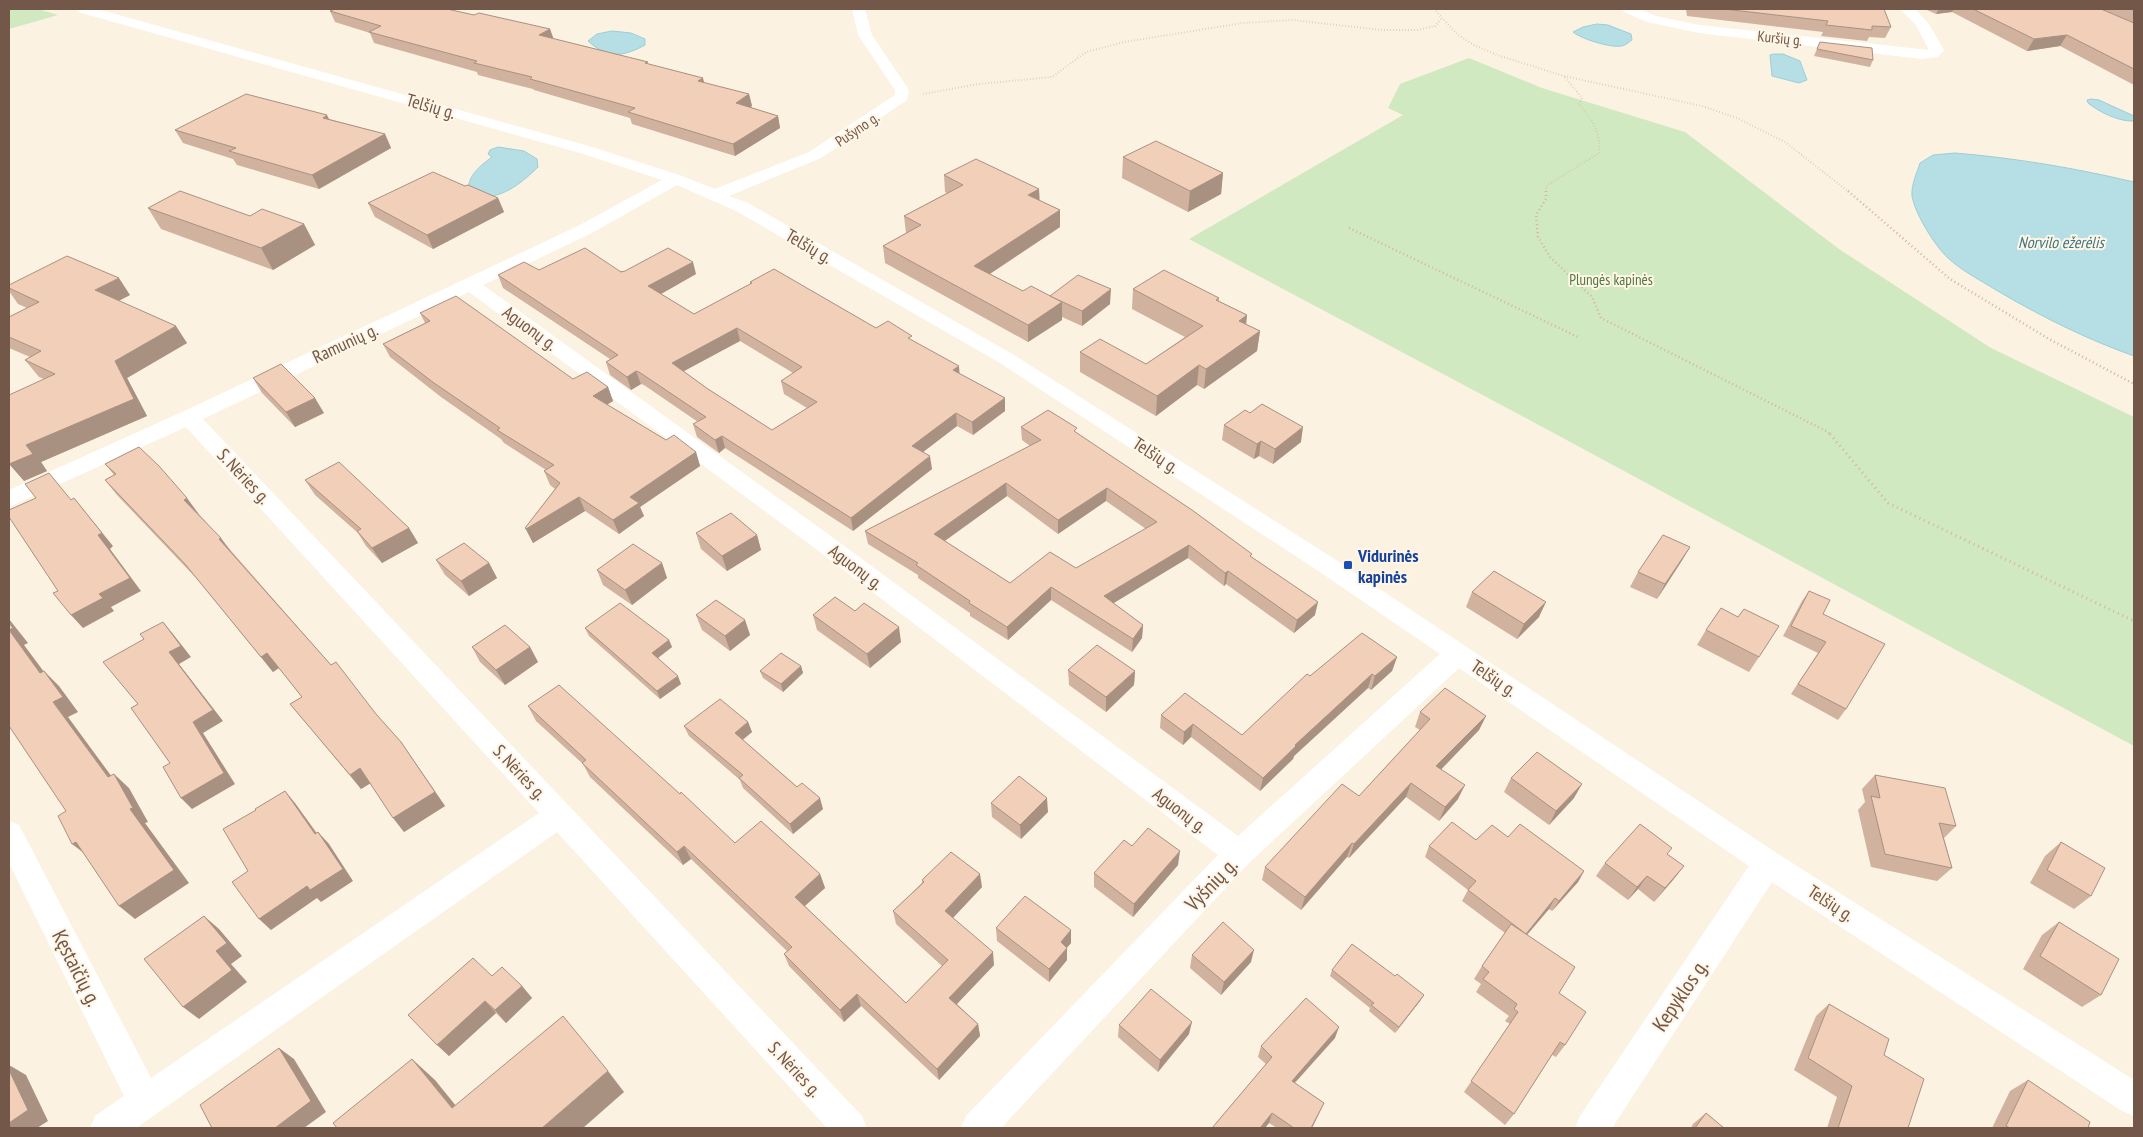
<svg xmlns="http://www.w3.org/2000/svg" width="2143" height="1137" font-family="'PT Sans Narrow',sans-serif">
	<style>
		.green { fill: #d1e9c0 }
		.water { fill: #b6dee5; stroke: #9cced7 }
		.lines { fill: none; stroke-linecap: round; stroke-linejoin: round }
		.path-far2 { stroke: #d6b39c; stroke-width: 2; stroke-dasharray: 0.5 2.5; stroke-linecap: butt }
		.path-far1 { stroke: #d6b39c; stroke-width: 2.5; stroke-dasharray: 1 3; stroke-linecap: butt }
		.path { stroke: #d6b39c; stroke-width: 3; stroke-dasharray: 1 4; stroke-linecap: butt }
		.minor { fill: #fff; fill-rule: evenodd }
		.wall { fill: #d0b29f; fill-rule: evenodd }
		.shaded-wall { fill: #a99182 }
		.building { fill: #f2cfb9; stroke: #a99182; fill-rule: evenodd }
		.transit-dot { fill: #1a4fb4; stroke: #fff6e7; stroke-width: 2 }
		.labels { text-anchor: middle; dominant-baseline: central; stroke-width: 4; stroke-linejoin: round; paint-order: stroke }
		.far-street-label { font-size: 15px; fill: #735748; stroke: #fff6e7 }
		.far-park-label { font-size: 15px; fill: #517940; stroke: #fff6e7 }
		.far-water-label { font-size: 16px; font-style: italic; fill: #3f7580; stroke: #fff6e7 }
		.street-label { font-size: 18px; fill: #735748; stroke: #fff6e7 }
		.transit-label { font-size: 18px; font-weight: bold; fill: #164399; stroke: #fff6e7; text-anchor: start }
		.near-street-label { font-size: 21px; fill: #735748; stroke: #fff6e7 }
	</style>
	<rect width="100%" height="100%" fill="#fcf2e1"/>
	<g class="green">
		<polygon points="9,9 38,9 58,15 9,29"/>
		<polygon points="1469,58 1542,88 1685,132 1839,249 1991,348 2134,417 2134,746 1522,416 1189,239 1403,115 1388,108 1400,84"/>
	</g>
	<g class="water">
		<path d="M1597,24L1608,25L1631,34L1632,40C1629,42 1625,46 1621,46C1611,48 1581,39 1573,32L1583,27Z"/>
		<path d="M612,31L631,33L645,39V45C623,57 608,59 588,41L597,34Z"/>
		<polygon points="1774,54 1783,54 1800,61 1807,80 1799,83 1772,76 1770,55"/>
		<path d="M2091,99L2099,100L2134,116V121C2119,122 2099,112 2088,103L2087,100Z"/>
		<path d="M498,147L524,151L537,159L538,167C525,180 503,199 483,196C478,195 472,192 468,191C468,175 480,166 492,157L488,154L490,150Z"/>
		<path d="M1955,153C2015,158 2075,168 2134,182V356C2086,339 2040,316 1996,290C1980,280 1962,271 1948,258C1935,246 1915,214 1912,196C1911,185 1917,173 1920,163L1933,155Z"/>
	</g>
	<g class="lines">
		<g class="path-far2">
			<polyline points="1434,9 1458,35 1474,45 1497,55 1564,76 1702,106 1737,118 1785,142 1849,192"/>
			<polyline points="923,94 979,84 1052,77 1086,52 1124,42 1243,23 1292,20 1382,30 1417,30 1435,26 1442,18"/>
			<path d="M1546,192V186L1599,153C1601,132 1593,120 1579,105L1582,98L1564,76"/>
		</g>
		<g class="path-far1">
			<polyline points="1546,191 1546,199 1536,215 1538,237 1550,257 1592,297 1601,318 1828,432 1831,435"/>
			<polyline points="1848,191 1950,279 2049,339 2134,384"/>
			<polyline points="1349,228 1578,337"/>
		</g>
		<polyline class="path" points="1830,434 1888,503 2134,621"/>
		<g class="minor">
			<path d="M77,9H97L592,147L682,176L715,189L809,152L895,95V90L858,35L852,9H865L872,35L909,90L907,100L821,158L729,196L748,203L1014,355L1336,560L1778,854L2134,1080V1116L2122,1111L1772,882L1612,1128H1575L1580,1116L1749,866L1459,668L1249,863L1001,1128H961L966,1116L1218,855L816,549L469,292L203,419L862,1116L867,1128H827L557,832L136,1128H90L95,1116L124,1096L9,863V821L19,825L151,1078L539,813L186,427L9,507V490L182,412L578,226L662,180L580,153L78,12ZM677,185L736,211L1000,363L1320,572L1440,654L1238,836L832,537L483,285L590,234Z"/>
			<polygon points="1622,9 1640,9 1656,16 1699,25 1929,50 1916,25 1900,9 1915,9 1929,24 1944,50 1938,57 1922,59 1699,33 1647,22 1624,12"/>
		</g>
	</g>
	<g class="wall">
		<polygon points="1686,9 1884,9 1891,27 1885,38 1869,37 1867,41 1821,36 1823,32 1687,16"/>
		<polygon points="1925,9 2134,9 2134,85 2060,46 2027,51 1952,12 1936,14"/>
		<polygon points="330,11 474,15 550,29 553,39 648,64 704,83 749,94 752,106 750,107 778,116 780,128 735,156 632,124 630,118 534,90 533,89 478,75 477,72 374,43 370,33 335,22"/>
		<polygon points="1820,42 1873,60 1870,67 1814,56"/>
		<polygon points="329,119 385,134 391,148 319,189 237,165 233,159 183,143 175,130"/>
		<polygon points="1123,157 1223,173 1221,194 1188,212 1122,178"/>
		<polygon points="944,175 1039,200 1060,210 1060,227 990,274 1023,291 1050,296 1110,304 1082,326 1062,317 1062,320 1028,342 885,263 883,246 906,233 904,216 947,193 945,192"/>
		<polygon points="465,186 498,198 504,212 433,249 375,217 368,203"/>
		<polygon points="148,208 250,216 304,224 315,245 273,270 161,229"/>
		<path d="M539,270L625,271L696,274L661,294L694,314L750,284V282L913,341L960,374L1005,398V411L973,435L957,426L923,452L932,469L853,531L725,448L719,453L697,437L693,424L698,422L644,385L641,384L631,390L610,375L606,362L610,359L503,288L498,275ZM740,341L793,373L781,381L784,394L807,408L772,430L708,389L683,371Z"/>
		<polygon points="9,285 130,295 118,301 187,343 127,378 147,416 41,462 47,471 24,481 44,379 39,377 25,360 30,357 9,348 9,317 27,308 18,304 9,291"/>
		<polygon points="1133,289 1219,298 1219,301 1247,315 1246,324 1260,331 1257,351 1204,389 1197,385 1156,416 1080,372 1080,352 1146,364 1185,337 1132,309"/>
		<polygon points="420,313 573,379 608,387 613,401 607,405 666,440 696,452 700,466 640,507 644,516 619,534 585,511 533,543 525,528 555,489 550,485 544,471 546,470 504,443 501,439 441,397 390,357 383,344 425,323"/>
		<polygon points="253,378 324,413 295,427 262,393"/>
		<polygon points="1250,413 1301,442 1273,464 1259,456 1254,459 1222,440 1224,425"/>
		<path d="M1021,427L1077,433L1251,557L1315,615L1294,633L1226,584L1224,586L1188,558L1113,603L1143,625L1142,638L1132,652L1051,600L1008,640L970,616V613L918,578V575L868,544L865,531L1030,446L1022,440ZM1007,496L1058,534L1106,501L1146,529L1076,568L1010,583L945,541Z"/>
		<polygon points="105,464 198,513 331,665 401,742 445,806 404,832 370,783 361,789 290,704 302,697 279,668 273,672 197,579 117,495 105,480 114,475"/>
		<polygon points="305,480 409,528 418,543 382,563 366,546 358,533 315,495"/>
		<polygon points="696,533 757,535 761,550 727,571 701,549"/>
		<polygon points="1690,547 1681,562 1657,599 1630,587 1638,572"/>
		<polygon points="436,560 489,563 497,578 469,596 445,575"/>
		<polygon points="662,563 667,578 632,605 603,585 597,570"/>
		<polygon points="1809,591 1823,614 1846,709 1838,720 1791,694 1818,653 1783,636 1802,601"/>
		<polygon points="1472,592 1539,617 1517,639 1466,607"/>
		<polygon points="696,615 745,620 750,635 730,651 702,630"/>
		<polygon points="813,615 901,642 870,668 817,630"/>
		<polygon points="585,628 669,640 672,647 658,658 681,684 660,699 589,636"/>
		<polygon points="1706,630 1759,657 1749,672 1697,645"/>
		<polygon points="472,647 530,647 538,662 505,685 480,662"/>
		<polygon points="1397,657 1392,671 1371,690 1368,688 1294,756 1293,759 1260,791 1191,737 1183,745 1160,728 1161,715 1242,735 1310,676"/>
		<polygon points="801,666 803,673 783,692 763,678 760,671"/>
		<polygon points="1068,670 1135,671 1134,685 1106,712 1069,685"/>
		<polygon points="528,706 735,843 820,874 825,888 805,906 906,1003 942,966 896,924 893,911 922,883 922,880 982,887 953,918 994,965 957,1004 978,1024 980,1036 939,1080 861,1006 844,1022 789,966 784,954 787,951 691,859 683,865 590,777 583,764 536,721"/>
		<polygon points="1420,712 1486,716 1479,730 1441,769 1458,799 1439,821 1406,797 1349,858 1347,857 1301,910 1262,880 1265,867 1359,796 1420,730 1415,727"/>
		<polygon points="748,722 752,732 743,740 823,809 793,834 743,788 740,780 689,736 684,726"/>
		<polygon points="1875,775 1956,826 1944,838 1952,868 1937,881 1871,867 1858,810 1865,802 1862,789"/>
		<polygon points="1511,778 1574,798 1549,825 1504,792"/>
		<polygon points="991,803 1048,812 1021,839 992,817"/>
		<polygon points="1508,837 1584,871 1578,882 1552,911 1549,909 1527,935 1559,993 1565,1045 1556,1057 1552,1055 1514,1114 1505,1125 1464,1092 1510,1024 1505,1021 1509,1016 1476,992 1481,984 1474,979 1482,966 1505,933 1462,901 1468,890 1425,857 1429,846"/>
		<polygon points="2061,842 2091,896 2074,909 2030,883 2045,856"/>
		<polygon points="1132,846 1178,865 1133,917 1094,887 1094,873"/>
		<polygon points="1667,855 1684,866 1673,880 1654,902 1638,889 1628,900 1596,876 1605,863"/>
		<polygon points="2059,922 2101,995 2082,1007 2023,969 2042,935"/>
		<polygon points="996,928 1071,930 1071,943 1067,947 1067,960 1049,982 997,941"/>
		<polygon points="1192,955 1251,962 1221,995 1190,968"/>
		<polygon points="1332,970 1395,976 1424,995 1420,1001 1395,1033 1369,1011 1370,1008 1330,976"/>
		<polygon points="492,976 522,986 532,998 506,1023 496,1013 449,1056 408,1015"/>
		<polygon points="1829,1004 1884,1055 1908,1128 1827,1128 1837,1097 1794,1070 1816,1016"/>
		<polygon points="1119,1025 1189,1034 1158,1072 1118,1037"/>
		<polygon points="1335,1038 1295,1083 1324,1103 1312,1128 1277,1128 1269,1123 1265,1128 1212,1128 1266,1064 1258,1057 1261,1046"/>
		<polygon points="2028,1080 2088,1128 1992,1128 2010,1091"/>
		<polygon points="1706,1113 1724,1128 1691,1128 1693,1124"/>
	</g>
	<g class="shaded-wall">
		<polygon points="1939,9 1954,9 1952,12 1936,14"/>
		<polygon points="550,29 554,40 539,35"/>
		<polygon points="2067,35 2060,46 2027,51 2034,39"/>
		<polygon points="703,78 706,90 698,81"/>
		<polygon points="749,94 752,106 739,115 736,103"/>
		<polygon points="327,115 334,129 323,118"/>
		<polygon points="778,116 780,128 735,156 733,144"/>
		<polygon points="385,134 391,148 319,189 312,175"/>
		<polygon points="1223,173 1221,194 1188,212 1190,191"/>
		<polygon points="1039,189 1040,206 1028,195"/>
		<polygon points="498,198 504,212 433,249 427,235"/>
		<polygon points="1060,210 1060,227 976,283 974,266"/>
		<polygon points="304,224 315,245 273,270 261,248"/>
		<polygon points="693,262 696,274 652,299 648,286"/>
		<polygon points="119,278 130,295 107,307 95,290"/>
		<polygon points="1111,289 1110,304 1082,326 1082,311"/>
		<polygon points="1062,302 1062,320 1028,342 1028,325"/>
		<polygon points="1247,315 1245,335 1239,321"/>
		<polygon points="176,326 187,343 127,378 147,416 41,462 47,471 24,481 9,464 26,445 115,361"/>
		<polygon points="737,328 740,341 675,376 672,363"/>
		<polygon points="1260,331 1257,351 1204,389 1206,369"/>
		<polygon points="1199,365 1197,385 1156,416 1157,396"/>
		<polygon points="959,366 960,379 953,370"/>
		<polygon points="636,371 641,384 631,390 627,377"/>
		<polygon points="608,387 613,401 598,410 593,396"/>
		<polygon points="315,398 324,413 295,427 286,412"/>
		<polygon points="1005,398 1005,411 973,435 972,422"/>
		<polygon points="956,413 957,426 914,459 912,446"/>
		<polygon points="1303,427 1301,442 1273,464 1275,449"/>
		<polygon points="722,436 725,448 719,453 715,440"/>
		<polygon points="1261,441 1259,456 1254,459 1257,444"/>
		<polygon points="696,452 700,466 640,507 644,516 619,534 613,520 630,497"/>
		<polygon points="930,456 932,469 853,531 851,518"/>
		<polygon points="1006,483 1007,496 936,547 934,534"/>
		<polygon points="1107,488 1106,501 1058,534 1058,520"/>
		<polygon points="579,497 585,511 533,543 526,529"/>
		<polygon points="74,498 113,546 110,549 141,591 111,607 114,611 83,628 71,615 99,594 98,535"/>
		<polygon points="187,498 198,513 196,515 184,500"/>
		<polygon points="409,528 418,543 382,563 372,548"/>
		<polygon points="757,535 761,550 727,571 722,556"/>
		<polygon points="221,538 232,553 219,539"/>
		<polygon points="1189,545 1188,558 1104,609 1104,596"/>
		<polygon points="1690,547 1681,562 1657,599 1665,584"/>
		<polygon points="489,563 497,578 469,596 461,581"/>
		<polygon points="662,563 667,578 632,605 625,590"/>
		<polygon points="1228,571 1226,584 1224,586 1225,573"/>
		<polygon points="1051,587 1051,600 1008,640 1007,627"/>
		<polygon points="1318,602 1315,615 1294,633 1297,620"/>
		<polygon points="1546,602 1539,617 1517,639 1524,624"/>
		<polygon points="9,619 28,643 24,645 56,688 40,673 9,630"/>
		<polygon points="745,620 750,635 730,651 725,636"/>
		<polygon points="163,622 173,634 191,657 179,664 223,721 203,733 235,784 192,809 181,798 169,652"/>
		<polygon points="1143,625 1142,638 1132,652 1133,639"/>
		<polygon points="899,627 901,642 870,668 867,654"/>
		<polygon points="669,640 672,647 655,660 652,653"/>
		<polygon points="530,647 538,662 505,685 496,670"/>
		<polygon points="267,653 279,668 273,672 261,657"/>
		<polygon points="1397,657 1392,671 1371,690 1375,676"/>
		<polygon points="801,666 803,673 783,692 781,684"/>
		<polygon points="44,671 59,686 78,712 68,717 123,792 108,777 53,702"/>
		<polygon points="1135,671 1134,685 1106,712 1106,697"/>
		<polygon points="1372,674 1368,688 1294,756 1293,759 1260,791 1263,778 1295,745"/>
		<polygon points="678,676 681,684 660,699 657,691"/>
		<polygon points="1486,716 1479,730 1431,780 1436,766"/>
		<polygon points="748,722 752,732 738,743 735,733"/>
		<polygon points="1193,724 1191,737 1183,745 1184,732"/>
		<polygon points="401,742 445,806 404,832 393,818"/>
		<polygon points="360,768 371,783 361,789 350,775"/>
		<polygon points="114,774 129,788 148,822 145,823 189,883 135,919 119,906 130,809"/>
		<polygon points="1411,783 1406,797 1349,858 1354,844"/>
		<polygon points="1582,784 1574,798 1549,825 1556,811"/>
		<polygon points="1465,785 1458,799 1439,821 1445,807"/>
		<polygon points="285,791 295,803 326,846 315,834"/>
		<polygon points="820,798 823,809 793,834 790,824"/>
		<polygon points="1047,798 1048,812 1021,839 1020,825"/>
		<polygon points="318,832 329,844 353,881 321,902 317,898 271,930 259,919"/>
		<polygon points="76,842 89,857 72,844"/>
		<polygon points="1352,843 1347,857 1301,910 1305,897"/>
		<polygon points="684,846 691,859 683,865 677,852"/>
		<polygon points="1180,851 1178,865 1133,917 1134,904"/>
		<polygon points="1684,866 1673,880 1654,902 1665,888"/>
		<polygon points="1584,871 1578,882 1552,911 1559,901"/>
		<polygon points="820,874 825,888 800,910 795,897"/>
		<polygon points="980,874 982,887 947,924 945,911"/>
		<polygon points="1647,876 1638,889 1628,900 1637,887"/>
		<polygon points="1555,898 1549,909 1519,944 1526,934"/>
		<polygon points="204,916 219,929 242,956 231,964 247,982 199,1019 183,1007"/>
		<polygon points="1071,930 1071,943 1061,955 1061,942"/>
		<polygon points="1067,948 1067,960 1049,982 1049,969"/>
		<polygon points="1254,950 1251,962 1221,995 1224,982"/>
		<polygon points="993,952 994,965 951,1010 949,998"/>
		<polygon points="522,986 532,998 506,1023 495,1010"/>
		<polygon points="857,994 861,1006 844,1022 840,1010"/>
		<polygon points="1424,995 1420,1001 1395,1033 1399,1027"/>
		<polygon points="485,1001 496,1013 449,1056 437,1045"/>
		<polygon points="1192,1022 1189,1034 1158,1072 1160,1060"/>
		<polygon points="978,1024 980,1036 939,1080 937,1069"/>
		<polygon points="1339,1027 1335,1038 1288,1090 1292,1081"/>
		<polygon points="279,1048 294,1059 326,1112 304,1128 275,1128"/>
		<polygon points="412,1059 435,1080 474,1128 452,1108"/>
		<polygon points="9,1065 26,1075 48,1121 37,1128 9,1128"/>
		<polygon points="608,1071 624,1092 583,1128 542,1128"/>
		<polygon points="1324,1103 1312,1128 1311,1128"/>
		<polygon points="1272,1113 1269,1123 1265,1128 1260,1128"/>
	</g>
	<g class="building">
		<polygon points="335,9 447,9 474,15 479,13 550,29 539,35 648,62 645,63 703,78 698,81 749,94 736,103 778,116 733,144 628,112 635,108 530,79 532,77 474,63 477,61 369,32 381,26 330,11"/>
		<polygon points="1724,9 1884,9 1891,27 1872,26 1872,30 1826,25 1828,21"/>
		<polygon points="1973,9 2101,9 2134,23 2134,69 2067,35 2034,39"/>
		<polygon points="1820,42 1872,48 1873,60 1817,49"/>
		<polygon points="246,94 327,115 323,118 385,134 312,175 229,151 236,148 175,130"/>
		<polygon points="1156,141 1223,173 1190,191 1123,157"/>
		<polygon points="976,159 1039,189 1028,195 1060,210 974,266 1023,291 1031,286 1062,302 1028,325 883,246 921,225 904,216 963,185 944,175"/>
		<polygon points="433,172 465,186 468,185 498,198 427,235 368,203"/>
		<polygon points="180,191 250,216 262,209 304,224 261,248 148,208"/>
		<path d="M585,248L621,272L625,271L668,248L693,262L648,286L694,314L752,283L750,282L774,269L876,328L888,321L912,336L908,338L959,366L953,370L1005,398L972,422L956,413L912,446L930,456L851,518L722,436L715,440L693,424L706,417L639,372L636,371L627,377L606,362L618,355L498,275L524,262L539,270ZM737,328L802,367L781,381L817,402L772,430L708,389L672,363Z"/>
		<polygon points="67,256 119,278 95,290 176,326 115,361 134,399 26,445 33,454 9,464 9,395 55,374 25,360 41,351 9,337 9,317 39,302 9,288 9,285"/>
		<polygon points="1164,270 1219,298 1216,300 1247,315 1239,321 1260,331 1206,369 1199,365 1157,396 1080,352 1100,339 1146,364 1203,326 1133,289"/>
		<polygon points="1078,275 1111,289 1082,311 1050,296"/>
		<polygon points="456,296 573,379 587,372 608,387 593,396 666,440 674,435 696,452 630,497 639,503 613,520 579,497 526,529 525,528 560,483 544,471 554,465 497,430 500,428 434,383 383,344 430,321 420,313"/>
		<polygon points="281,364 315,398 286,412 253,378"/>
		<polygon points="1262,404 1303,427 1275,449 1261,441 1257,444 1224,425 1245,410 1250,413"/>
		<path d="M1048,410L1077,428L1074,431L1192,510L1252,554L1250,556L1318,602L1297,620L1228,571L1225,573L1189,545L1104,596L1143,625L1133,639L1051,587L1007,627L969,603L970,601L916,565L918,563L865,531L1041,440L1021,427ZM1006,483L1058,520L1107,488L1157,522L1076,568L1050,552L1010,583L934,534Z"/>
		<polygon points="139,447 159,466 187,498 184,500 221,538 219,539 331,665 336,662 376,714 401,742 435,792 393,818 360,768 350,775 290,704 302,697 267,653 261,657 185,564 105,480 116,474 105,464"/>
		<polygon points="339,462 409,528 372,548 357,531 361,529 305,480"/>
		<polygon points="49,473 71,500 74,498 102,533 98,535 130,578 99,594 103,598 71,615 53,593 58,591 9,517 9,510 36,498 25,484"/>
		<polygon points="731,513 757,535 722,556 696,533"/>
		<polygon points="1663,535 1690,547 1665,584 1638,572"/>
		<polygon points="464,543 489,563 461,581 436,560"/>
		<polygon points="633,544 662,563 625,590 597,570"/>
		<polygon points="1494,571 1546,602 1524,624 1472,592"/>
		<polygon points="1809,591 1830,600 1823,614 1885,644 1846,709 1798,684 1826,642 1791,626"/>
		<polygon points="835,597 855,611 864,603 899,627 867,654 813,615"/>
		<polygon points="716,600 745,620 725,636 696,615"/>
		<polygon points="620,603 669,640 652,653 678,676 657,691 585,628"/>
		<polygon points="1721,608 1738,617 1744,609 1779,626 1759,657 1706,630"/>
		<polygon points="163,622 181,646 169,652 213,710 193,722 224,773 181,798 163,767 170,763 131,708 138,704 103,662 144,639 140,634"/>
		<polygon points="9,623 13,628 9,630 40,673 44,671 63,697 53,702 108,777 114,774 133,808 130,809 174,870 119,906 76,842 72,844 58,816 66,811 9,726"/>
		<polygon points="505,625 530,647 496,670 472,647"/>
		<polygon points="1362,633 1397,657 1375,676 1372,674 1295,745 1296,746 1263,778 1193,724 1184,732 1161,715 1185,693 1242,735 1307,674 1310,676"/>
		<polygon points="1097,645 1135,671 1106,697 1068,670"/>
		<polygon points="781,653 801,666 781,684 760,671"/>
		<polygon points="559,685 680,794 681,792 735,843 761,821 820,874 795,897 906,1003 948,960 893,911 924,882 922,880 951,852 980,874 945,911 993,952 949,998 978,1024 937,1069 857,994 840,1010 784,954 792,947 684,846 677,852 582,763 586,760 528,706"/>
		<polygon points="1445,688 1486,716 1436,766 1465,785 1445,807 1411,783 1354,844 1352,843 1305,897 1265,867 1342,784 1359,796 1430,719 1420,712"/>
		<polygon points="720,699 748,722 735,733 797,787 802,783 820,798 790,824 739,778 743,775 684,726"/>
		<polygon points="1537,752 1582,784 1556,811 1511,778"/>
		<polygon points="1875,775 1945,788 1956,826 1939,823 1952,868 1885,854 1871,796 1880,798"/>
		<polygon points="1019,776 1047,798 1020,825 991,803"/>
		<polygon points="285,791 315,834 318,832 343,869 310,890 307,886 259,919 232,882 248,871 223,829 256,810 255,809"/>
		<polygon points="1452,822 1476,840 1492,825 1508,837 1520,824 1584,871 1559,901 1555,898 1526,934 1468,890 1476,881 1429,846"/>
		<polygon points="1640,824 1672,848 1667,854 1684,866 1665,888 1647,876 1637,887 1605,863"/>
		<polygon points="1148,828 1180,851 1134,904 1094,873 1124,840 1132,846"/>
		<polygon points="2061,842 2105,868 2091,896 2047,870"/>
		<polygon points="1025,896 1071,930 1061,942 1067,948 1049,969 996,928"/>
		<polygon points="204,916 227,943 216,951 232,970 183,1007 144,959"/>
		<polygon points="1223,922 1254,950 1224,982 1192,955"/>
		<polygon points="2059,922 2119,959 2101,995 2040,956"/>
		<polygon points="1511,924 1575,967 1559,993 1586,1012 1565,1045 1560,1042 1514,1114 1471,1081 1518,1012 1514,1009 1517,1004 1483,979 1489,972 1482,966"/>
		<polygon points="1352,944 1395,976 1397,974 1424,995 1399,1027 1371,1005 1374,1003 1332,970"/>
		<polygon points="473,958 492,976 502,967 522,986 495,1010 485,1001 437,1045 408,1015"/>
		<polygon points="1151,989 1192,1022 1160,1060 1119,1025"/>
		<polygon points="1306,998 1339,1027 1292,1081 1324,1103 1311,1128 1294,1128 1272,1113 1260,1128 1212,1128 1272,1057 1261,1046"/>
		<polygon points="1829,1004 1889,1039 1884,1055 1924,1079 1908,1128 1838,1128 1852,1086 1808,1058"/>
		<polygon points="563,1016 608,1071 542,1128 337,1128 333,1123 412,1059 452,1108"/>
		<polygon points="279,1048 311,1101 275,1128 212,1128 200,1105"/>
		<polygon points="9,1070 28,1110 9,1123"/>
		<polygon points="2028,1080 2090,1122 2088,1128 2010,1128 2006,1126"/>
		<polygon points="1706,1113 1724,1128 1695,1128"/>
	</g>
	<rect class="transit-dot" x="1343" y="560" width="10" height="10" rx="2.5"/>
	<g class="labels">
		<g class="far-street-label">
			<text transform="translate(1780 38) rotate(6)">Kuršių g.</text>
			<text transform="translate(857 129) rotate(-34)">Pušyno g.</text>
		</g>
		<g class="far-park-label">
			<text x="1611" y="279">Plungės kapinės</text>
		</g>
		<g class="far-water-label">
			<text x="2061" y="242">Norvilo ežerėlis</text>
		</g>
		<g class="street-label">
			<text transform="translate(431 106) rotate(16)">Telšių g.</text>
			<text transform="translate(809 246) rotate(30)">Telšių g.</text>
			<text transform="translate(530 328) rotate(36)">Aguonų g.</text>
			<text transform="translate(345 343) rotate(-25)">Ramunių g.</text>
			<text transform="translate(1156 455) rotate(33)">Telšių g.</text>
			<text transform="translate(244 476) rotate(47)">S. Nėries g.</text>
			<text transform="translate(856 567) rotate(37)">Aguonų g.</text>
			<text transform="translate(1494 678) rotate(34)">Telšių g.</text>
			<text transform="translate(520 772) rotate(47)">S. Nėries g.</text>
			<text transform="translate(1180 810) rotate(37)">Aguonų g.</text>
			<text transform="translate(1831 903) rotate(33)">Telšių g.</text>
			<text transform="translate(795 1069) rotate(47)">S. Nėries g.</text>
		</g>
		<g class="transit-label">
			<text x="1358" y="555">Vidurinės<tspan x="1358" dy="21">kapinės</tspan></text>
		</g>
		<g class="near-street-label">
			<text transform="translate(1211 884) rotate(-46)">Vyšnių g.</text>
			<text transform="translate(77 968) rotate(63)">Kęstaičių g.</text>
			<text transform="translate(1680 995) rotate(-56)">Kepyklos g.</text>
		</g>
	</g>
	<rect width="2143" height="1137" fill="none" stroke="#735748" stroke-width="20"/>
</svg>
